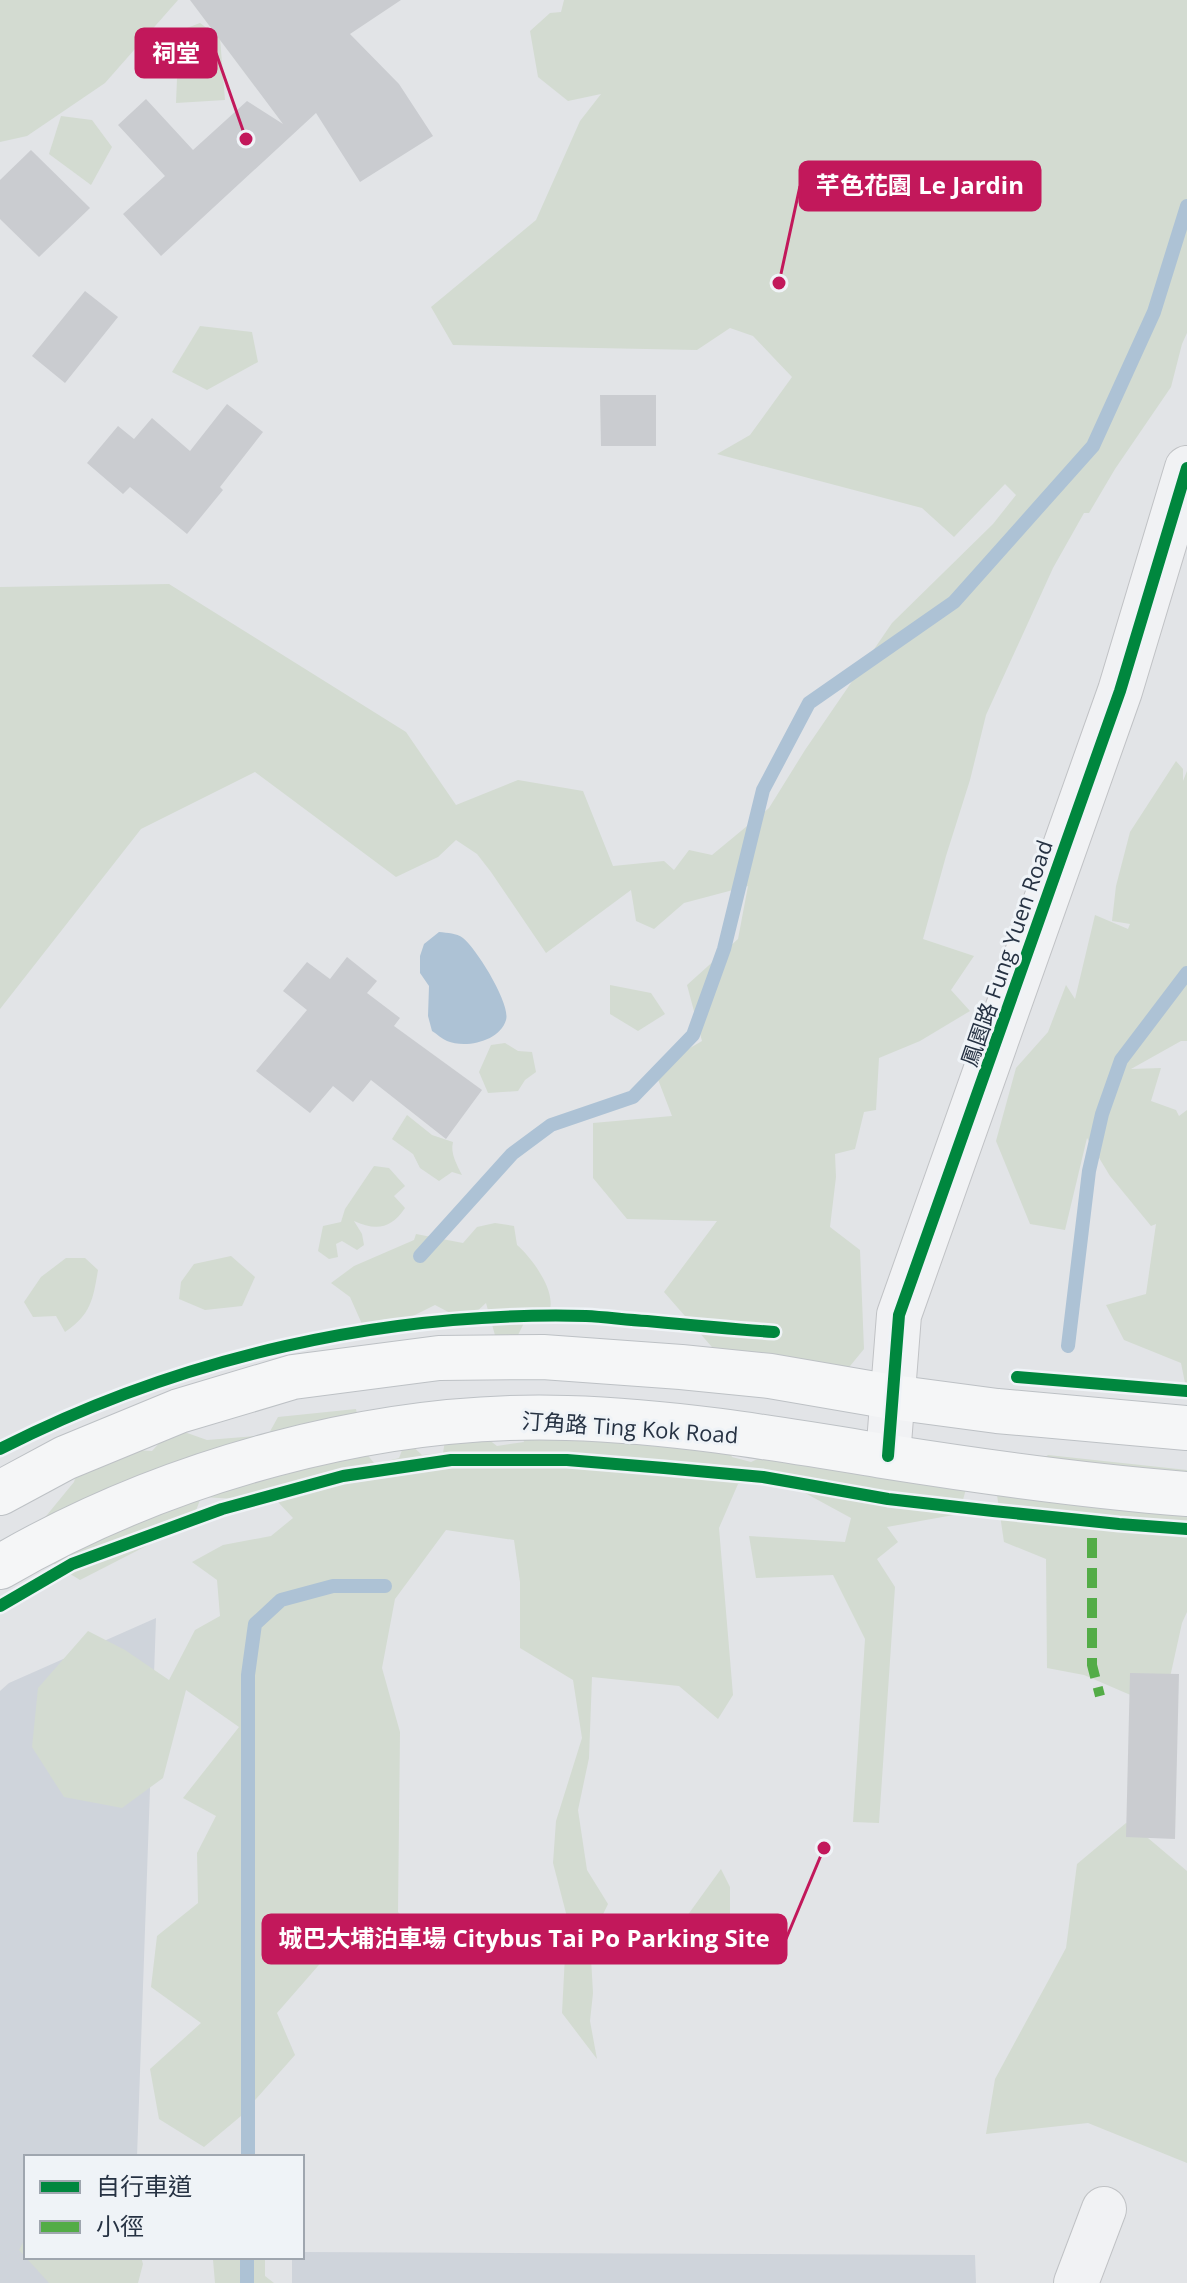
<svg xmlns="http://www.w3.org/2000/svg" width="1187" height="2283" font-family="'Open Sans','Noto Sans TC',sans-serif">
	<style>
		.built { fill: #cfd4db }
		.green { fill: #d3dbd1 }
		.water { fill: #adc2d5 }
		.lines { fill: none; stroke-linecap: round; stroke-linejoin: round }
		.stream { stroke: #adc2d5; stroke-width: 14 }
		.building { fill: #caccd0 }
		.minor-casing { stroke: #c0c2c5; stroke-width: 46 }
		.tertiary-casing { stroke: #c0c2c5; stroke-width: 46 }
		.primary-casing { stroke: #bdc1c5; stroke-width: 46 }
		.minor { stroke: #f1f2f4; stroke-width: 44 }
		.tertiary { stroke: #f1f2f4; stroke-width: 44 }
		.primary { stroke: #f5f6f7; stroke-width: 44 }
		.quiet { stroke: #53ac47; stroke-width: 10; stroke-dasharray: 20 10; stroke-linecap: butt }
		.cycleway-casing { stroke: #eff3f7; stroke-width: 17 }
		.cycleway { stroke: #00873e; stroke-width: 12 }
		.labels { text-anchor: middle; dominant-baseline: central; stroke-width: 6; stroke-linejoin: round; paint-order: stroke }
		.street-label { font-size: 22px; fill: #263243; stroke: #eff3f7 }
		.leader { fill: none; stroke: #c2185b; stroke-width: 3 }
		.callout-dot { fill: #c2185b; stroke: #eff3f7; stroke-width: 3 }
		.callout { fill: #c2185b; stroke: #c2185b; stroke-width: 3 }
		.callout-label { font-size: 24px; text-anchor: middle; font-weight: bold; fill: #fff }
	</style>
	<rect width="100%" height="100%" fill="#e2e4e7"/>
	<g class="built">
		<polygon points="156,1618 137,2157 26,2157 26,2257 133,2283 0,2283 0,1691 9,1683"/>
		<polygon points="302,2252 975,2255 976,2283 292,2283 292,2257 302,2257"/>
	</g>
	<g class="green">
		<polygon points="0,0 178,0 105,83 27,136 0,142"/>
		<polygon points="564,0 1187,0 1187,333 1182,344 1171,387 1115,469 1089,513 1084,513 1053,568 986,715 970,780 946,856 923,939 974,956 951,990 970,1011 920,1041 879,1058 876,1110 864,1112 855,1149 835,1154 836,1177 830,1227 860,1250 864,1349 841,1377 725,1362 664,1292 717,1221 627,1219 593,1178 593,1123 672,1116 654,1069 702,1041 687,985 738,939 748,886 684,903 654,929 636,921 631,890 546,953 491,872 477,854 456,840 438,857 396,877 255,772 141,829 0,1009 0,587 169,584 406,732 456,805 518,780 583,791 613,866 664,861 674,870 689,850 712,855 769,808 805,750 892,623 993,524 1016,495 1005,484 954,537 922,508 717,454 750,435 792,377 753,336 730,328 697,350 453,345 431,307 536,220 580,121 601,94 568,101 538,77 530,31 550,13 561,12"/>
		<polygon points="200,23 220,38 225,100 176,103 179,31"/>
		<polygon points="61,116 92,120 112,147 91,185 49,154"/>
		<polygon points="200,326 252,332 258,362 207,390 172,372"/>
		<polygon points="1176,761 1183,769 1183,781 1187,771 1187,1041 1181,1041 1131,1069 1161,1068 1151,1101 1176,1110 1179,1116 1187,1110 1187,1393 1181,1363 1124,1340 1106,1305 1146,1294 1156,1224 1151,1226 1110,1176 1087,1138 1065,1230 1030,1224 996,1141 1016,1068 1048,1032 1066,985 1075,999 1095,915 1128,929 1130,924 1112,921 1116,886 1130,832"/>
		<polygon points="610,985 651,993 665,1014 638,1031 610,1014"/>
		<polygon points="505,1043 518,1051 532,1052 536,1072 525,1080 518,1091 488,1093 479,1072 491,1045"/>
		<path d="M407,1115L432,1135L453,1142C450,1153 457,1165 462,1175L452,1172L439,1181L420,1168L413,1154L392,1139Z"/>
		<path d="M374,1166L389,1168L405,1186L394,1196L405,1208C391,1229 376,1231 354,1221L362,1234L364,1245L357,1250L342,1241L336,1244L338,1257L329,1259L318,1251L323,1226L341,1222L345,1209Z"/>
		<path d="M495,1223L514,1226L517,1245C531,1257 555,1289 550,1309L539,1314V1311H530L515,1341L498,1346L486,1303L474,1314L454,1315L435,1305L405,1320L387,1319L362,1324L350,1297L331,1283L354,1266L414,1240L416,1234L463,1243L477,1227Z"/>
		<polygon points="231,1256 255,1277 242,1306 205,1310 179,1299 181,1282 194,1264"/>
		<path d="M66,1258H85L98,1270C93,1300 91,1314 65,1332L56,1316L33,1317L24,1302L41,1277Z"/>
		<polygon points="356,1409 365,1452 375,1464 399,1458 406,1440 422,1455 443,1453 450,1410 497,1446 524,1442 514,1412 713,1416 732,1457 751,1462 779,1449 966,1489 959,1514 887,1527 898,1542 877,1559 895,1587 879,1823 853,1822 865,1639 833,1575 756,1578 749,1536 845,1542 851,1518 783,1481 738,1484 719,1528 733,1695 718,1719 679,1686 592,1677 589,1758 578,1810 587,1870 608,1904 590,1941 593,1993 590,2021 597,2059 562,2013 567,1917 553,1863 556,1821 582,1738 573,1680 520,1648 520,1582 514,1540 446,1530 395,1599 382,1668 400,1732 398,1912 425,1939 406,1948 345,1935 277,2013 295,2055 241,2116 204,2147 159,2119 150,2069 201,2023 151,1987 157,1936 198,1903 197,1853 216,1816 183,1798 239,1727 186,1690 163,1778 122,1808 64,1797 32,1747 38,1688 88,1631 125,1650 169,1680 195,1630 220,1616 217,1580 192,1562 223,1545 271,1536 293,1518 277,1501 201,1497 189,1530 156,1541 80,1580 54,1564 42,1521 74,1482 77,1472 116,1449 152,1451 173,1428 207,1440 268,1435 278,1417"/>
		<polygon points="1048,1455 1187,1470 1187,1612 1182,1623 1163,1709 1084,1675 1047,1668 1046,1559 1004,1542 997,1495"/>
		<polygon points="1126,1823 1148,1838 1187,1871 1187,2163 1088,2123 986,2134 995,2079 1066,1948 1077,1864"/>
		<polygon points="721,1869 730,1887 730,1930 709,1953 682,1923"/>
		<polygon points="26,2237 26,2257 141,2257 143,2264 138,2283 49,2283 19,2250"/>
		<polygon points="218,2257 265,2257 265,2276 274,2283 215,2283 213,2260"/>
	</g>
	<path class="water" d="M439,932C448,933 456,933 463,938C476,948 511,1004 506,1020C500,1041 466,1049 447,1041C442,1039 437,1034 432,1031L428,1016L429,986L420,973V956L424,944Z"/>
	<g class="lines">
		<g class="stream">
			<polyline points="420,1256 512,1154 551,1125 633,1097 693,1035 724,949 763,790 809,703 954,602 1093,446 1154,312 1187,206"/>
			<polyline points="1068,1346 1089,1171 1102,1114 1121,1060 1187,973"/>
			<polyline points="248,2157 248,1675 255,1624 281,1600 333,1586 385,1586"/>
			<polyline points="247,2283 247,2257"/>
		</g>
	</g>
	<g class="building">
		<polygon points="190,0 401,0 350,34 399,84 433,136 360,182 316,113 161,256 123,214 165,176 118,125 146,99 193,150 247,101 283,124"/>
		<polygon points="31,150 90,208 39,257 0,219 0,180"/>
		<polygon points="85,291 118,317 65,383 32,356"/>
		<polygon points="600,395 656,395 656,446 601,446"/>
		<polygon points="227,404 263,432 220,487 223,490 187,534 130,487 123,494 87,463 118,426 134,439 152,418 190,451"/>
		<polygon points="347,957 377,981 367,993 400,1018 394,1026 482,1090 446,1139 371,1080 353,1102 333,1086 310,1113 256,1071 307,1010 283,991 307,962 330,979"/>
		<polygon points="1130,1673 1179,1674 1175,1839 1126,1837"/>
	</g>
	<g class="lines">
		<g class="minor-casing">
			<polyline id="minor" points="1076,2283 1104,2209"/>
		</g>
		<g class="tertiary-casing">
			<polyline id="tertiary" points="888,1456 899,1315 1120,691 1187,468"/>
		</g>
		<g class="primary-casing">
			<g id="primary">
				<polyline points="0,1493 65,1458 179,1411 293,1377 439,1358 543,1357 681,1367 770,1376 892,1397 997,1411 1187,1428"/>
				<path d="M0,1567C165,1471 376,1412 567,1418C674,1421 779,1439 883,1456C984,1472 1085,1486 1187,1494"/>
			</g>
		</g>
		<use href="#minor" class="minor"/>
		<use href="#tertiary" class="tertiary"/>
		<use href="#primary" class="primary"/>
		<polyline class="quiet" points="1092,1538 1092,1665 1100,1696"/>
		<g class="cycleway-casing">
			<g id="cycleway">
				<polyline points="1017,1377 1187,1391"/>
				<path d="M0,1449C180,1357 385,1311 586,1316C606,1317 627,1320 647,1321C689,1325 731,1329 774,1332"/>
				<polyline points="888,1456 899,1315 1120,691 1187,468"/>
				<polyline points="0,1606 72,1564 222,1509 343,1476 451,1460 567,1460 664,1468 763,1477 888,1499 993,1511 1119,1524 1187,1529"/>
			</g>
		</g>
		<use href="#cycleway" class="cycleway"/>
	</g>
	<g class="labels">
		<g class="street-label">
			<text transform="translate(1006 953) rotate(-71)">鳳園路 Fung Yuen Road</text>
			<text transform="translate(630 1427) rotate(4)">汀角路 Ting Kok Road</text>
		</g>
	</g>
	<path class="leader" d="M246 139L216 53M779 283L800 186M824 1848L786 1939"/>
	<g class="callout-dot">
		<circle cx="246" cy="139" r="8"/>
		<circle cx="779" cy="283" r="8"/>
		<circle cx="824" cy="1848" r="8"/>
	</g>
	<g class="callout">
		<rect x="136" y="29" width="80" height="48" rx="8"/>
		<rect x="800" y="162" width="240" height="48" rx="8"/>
		<rect x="263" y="1915" width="523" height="48" rx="8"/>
	</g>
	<g class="callout-label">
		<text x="176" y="62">祠堂</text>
		<text x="920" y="194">芊色花園 Le Jardin</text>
		<text x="524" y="1947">城巴大埔泊車場 Citybus Tai Po Parking Site</text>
	</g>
	<rect x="24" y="2155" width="280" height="104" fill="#eff3f7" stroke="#9fa6af" stroke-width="2"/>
	<rect x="40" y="2181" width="40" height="12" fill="#00873e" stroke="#9fa6af" stroke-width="2"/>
	<text x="96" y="2195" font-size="24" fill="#263243">自行車道</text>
	<rect x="40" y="2221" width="40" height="12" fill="#53ac47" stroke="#9fa6af" stroke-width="2"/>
	<text x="96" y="2235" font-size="24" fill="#263243">小徑</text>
</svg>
